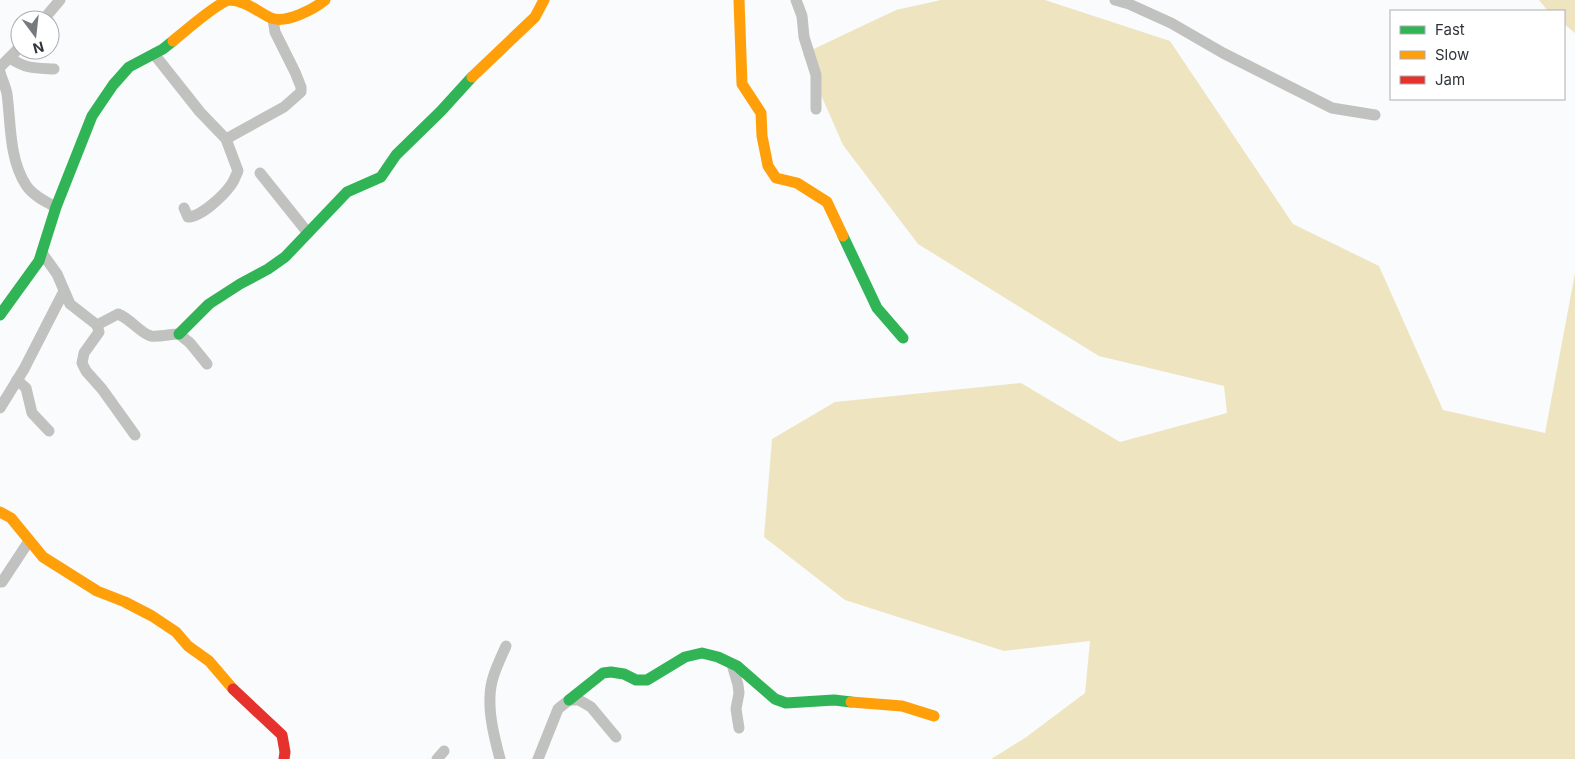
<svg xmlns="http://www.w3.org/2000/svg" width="1575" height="759" font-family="Inter,sans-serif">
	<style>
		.green { fill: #eee5c0 }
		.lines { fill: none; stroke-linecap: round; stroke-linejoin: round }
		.street { stroke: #c1c1bf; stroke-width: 11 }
		.fast { stroke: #30b455; stroke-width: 11 }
		.slow { stroke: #ff9f0a; stroke-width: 11 }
		.jam { stroke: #e5322d; stroke-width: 11 }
	</style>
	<rect width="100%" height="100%" fill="#f9fbfd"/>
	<g class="green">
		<polygon points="941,0 1045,0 1170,41 1293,224 1379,266 1443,410 1545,433 1575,273 1575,759 991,759 1025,738 1085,693 1090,641 1004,651 845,600 764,537 772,439 835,402 1021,383 1120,442 1227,413 1224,386 1099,356 918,244 843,145 803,54 896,10"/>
		<polygon points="1539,0 1575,0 1575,33 1564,24 1564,11 1548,11"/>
	</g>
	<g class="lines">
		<g class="street">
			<polyline points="796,0 802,16 804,37 816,75 816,109"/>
			<polyline points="1115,0 1129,4 1171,23 1223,53 1332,108 1375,115"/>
			<polyline points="43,20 60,0"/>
			<path d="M154,54L200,112L226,139L238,171C236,175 234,181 231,185C223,196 201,217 188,217L184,208"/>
			<path d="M10,58C26,69 35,68 54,69"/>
			<polyline points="0,67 20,47"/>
			<path d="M0,72C2,80 6,87 7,94C11,124 9,159 26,185C32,195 46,202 56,207"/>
			<polyline points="226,139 284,107 301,92 301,87 295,72 275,32 273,19"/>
			<polyline points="260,173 308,233"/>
			<polyline points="42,253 57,274 70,304 97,325 99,332 84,353 82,363 86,371 102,389 135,435"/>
			<path d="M97,325L118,314C131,319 141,334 151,336C160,337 171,334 179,334L190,343L207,364"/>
			<polyline points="17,380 26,388 32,413 49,431"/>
			<polyline points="0,408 24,369 64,291"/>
			<polyline points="2,582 29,541"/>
			<polyline points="732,664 738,685 739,693 736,709 739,728"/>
			<polyline points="437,759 444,751"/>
			<path d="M500,759C495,740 489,717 490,697C490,679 499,662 506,646"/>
			<polyline points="538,759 558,709 569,700 579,700 591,707 616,737"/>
		</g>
		<g class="fast">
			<polyline points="843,236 877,308 903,338"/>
			<polyline points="0,315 39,261 56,207 92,116 113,85 129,67 163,49 173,41"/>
			<polyline points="179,334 209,304 240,284 268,269 285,257 347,192 381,177 396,155 441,111 472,77"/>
			<polyline points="569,700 603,673 611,672 624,674 636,680 647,680 685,657 702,653 718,657 737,666 775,699 786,703 834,700 851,702"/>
		</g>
		<g class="slow">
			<polyline points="739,0 742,84 761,113 762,136 768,166 776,178 797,183 827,202 843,236"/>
			<path d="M173,41C184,32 217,3 229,0C245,0 258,12 271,18C286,24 314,9 325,0"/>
			<polyline points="472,77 535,17 544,0"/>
			<polyline points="0,512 11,518 43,557 97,591 125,602 152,616 176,632 188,646 209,661 233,689"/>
			<polyline points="851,702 902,706 934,716"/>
		</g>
		<polyline class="jam" points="233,689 282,735 285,752 284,759"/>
	</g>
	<rect x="1390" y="10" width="175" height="90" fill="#ffffff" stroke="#acadb0"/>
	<rect x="1400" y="26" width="25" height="8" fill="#30b455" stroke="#acadb0"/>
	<text x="1435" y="35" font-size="15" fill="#2f333a">Fast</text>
	<rect x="1400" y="51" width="25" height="8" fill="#ff9f0a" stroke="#acadb0"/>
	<text x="1435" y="60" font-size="15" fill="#2f333a">Slow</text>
	<rect x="1400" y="76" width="25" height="8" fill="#e5322d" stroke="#acadb0"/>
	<text x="1435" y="85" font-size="15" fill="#2f333a">Jam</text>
	<g transform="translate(35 35) rotate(165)"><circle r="24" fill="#ffffff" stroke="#acadb0"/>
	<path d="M0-4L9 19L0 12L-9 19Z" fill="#76797e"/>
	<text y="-8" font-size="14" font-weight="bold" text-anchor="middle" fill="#2f333a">N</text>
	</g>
</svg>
